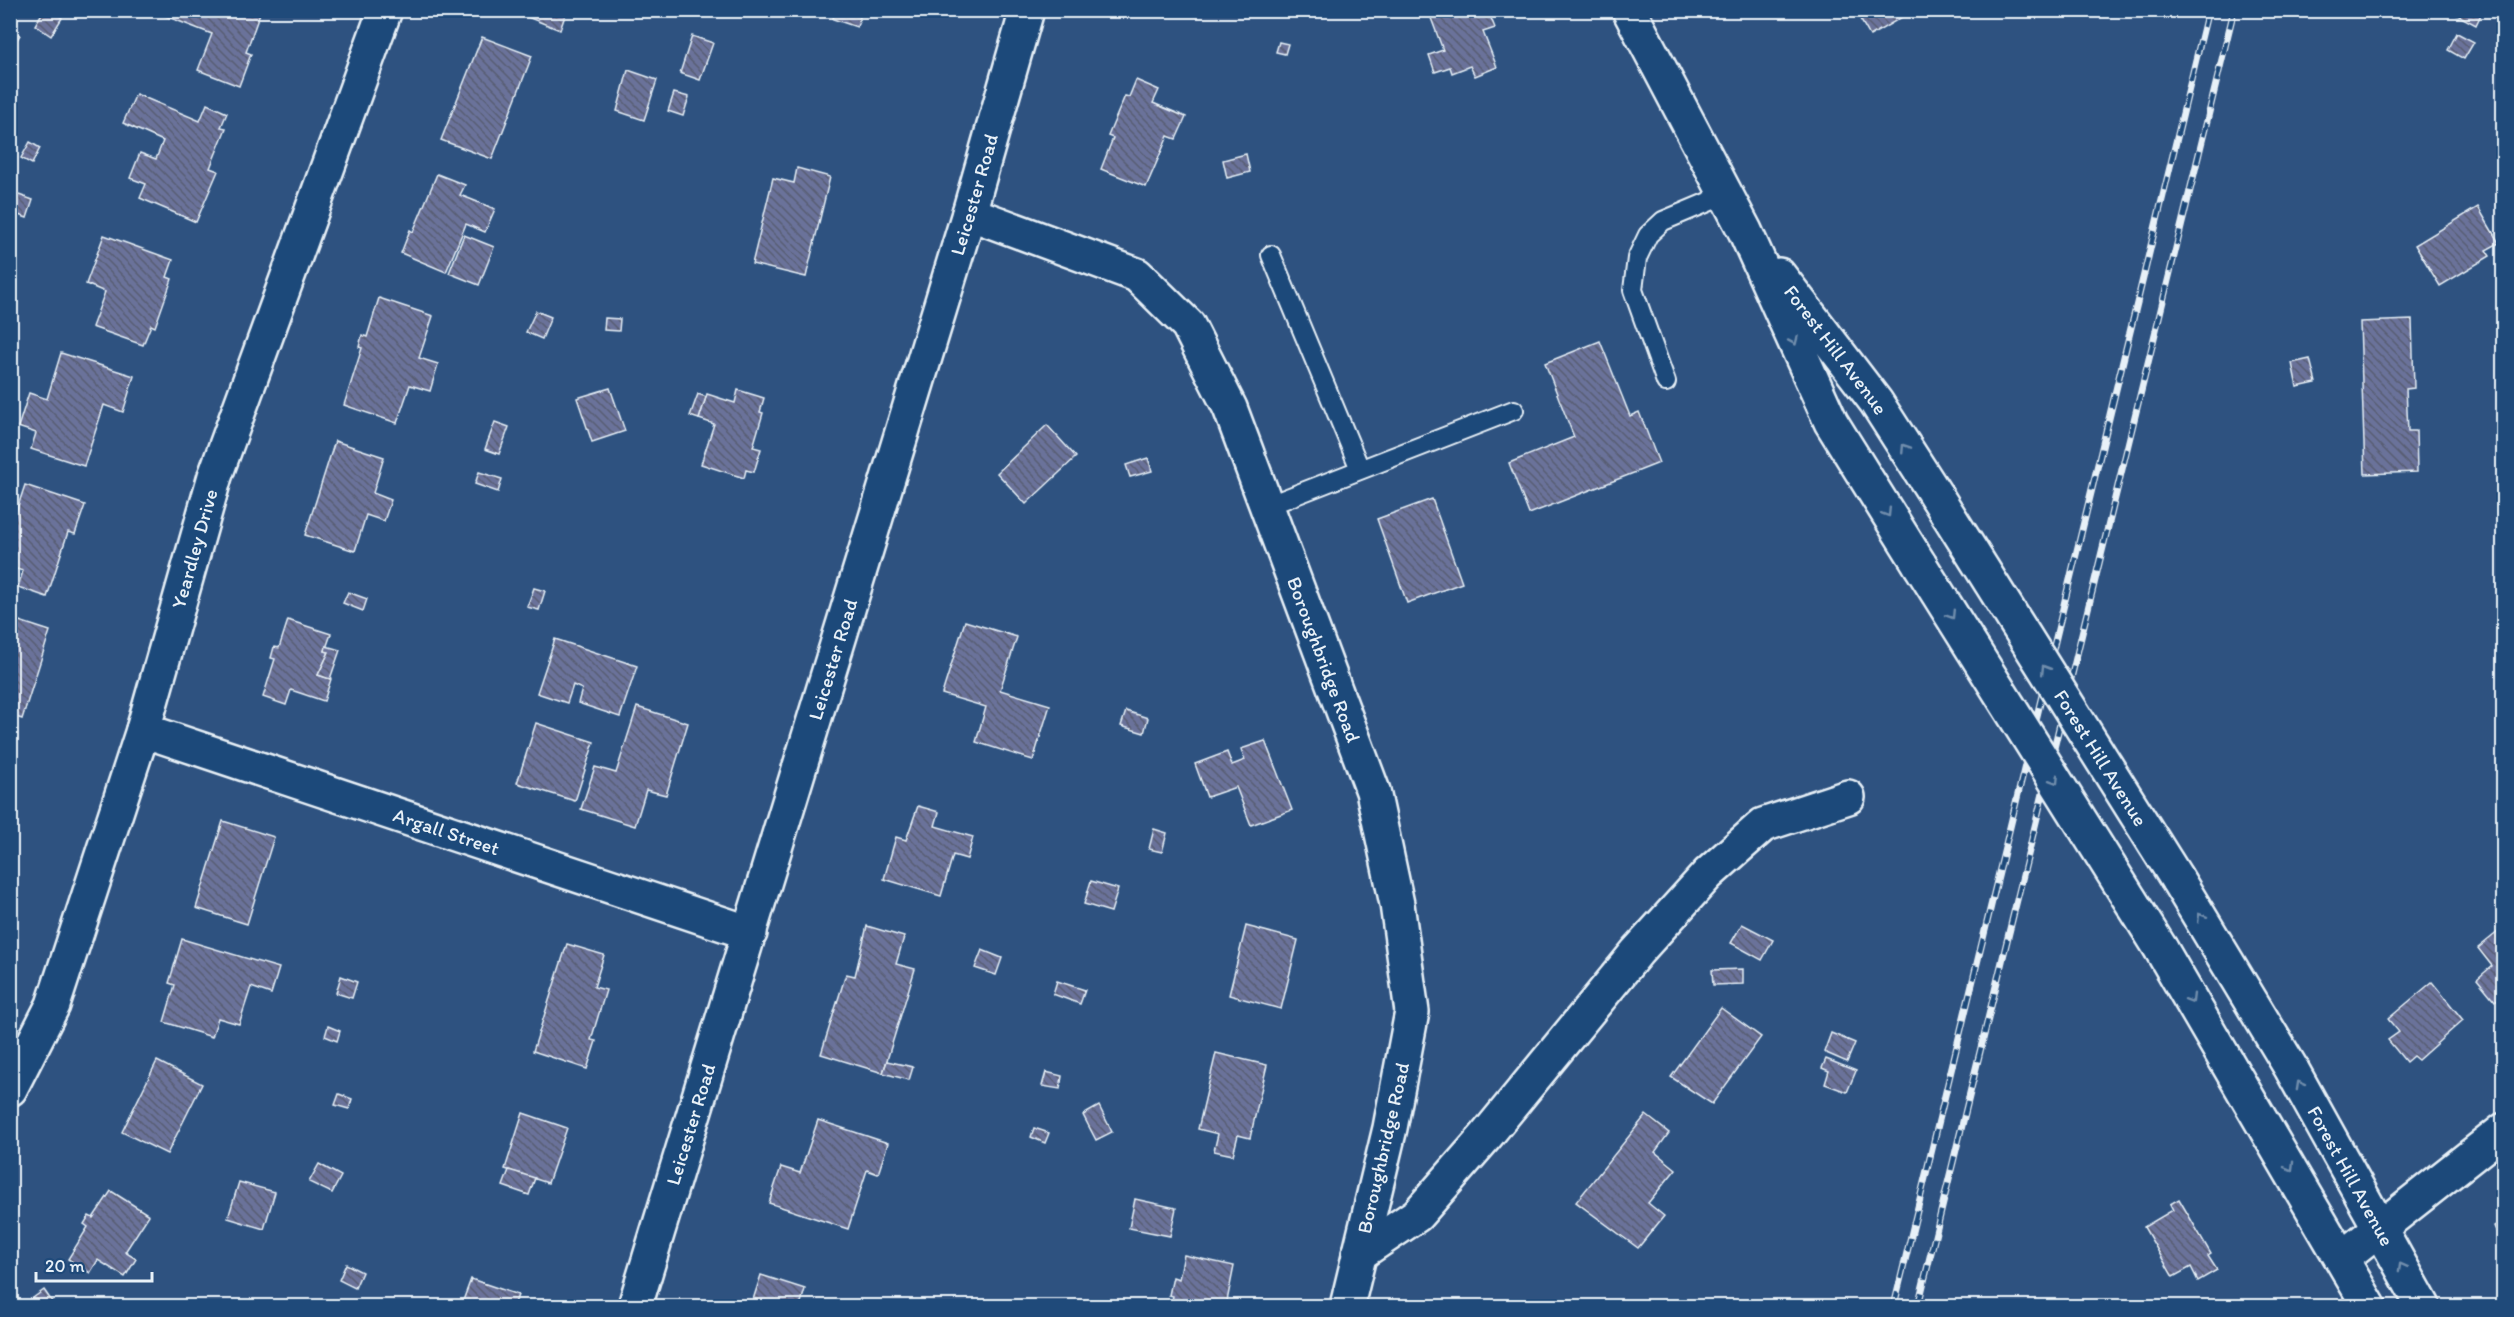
<svg xmlns="http://www.w3.org/2000/svg" width="2514" height="1317" font-family="Itim,sans-serif">
	<style>
		.building { fill: url(#building-back-hatch); stroke: #e8f1f8; stroke-width: 1.5 }
		.lines { fill: none; stroke-linecap: round; stroke-linejoin: round }
		.service-casing { stroke: #e8f1f8; stroke-width: 22 }
		.minor-casing { stroke: #e8f1f8; stroke-width: 38 }
		.secondary-casing { stroke: #e8f1f8; stroke-width: 38 }
		.service { stroke: #1f4a7a; stroke-width: 18 }
		.minor { stroke: #1f4a7a; stroke-width: 33 }
		.secondary { stroke: #1f4a7a; stroke-width: 33 }
		.rail-casing { stroke: #e8f1f8; stroke-width: 7 }
		.rail { stroke: #1f4a7a; stroke-width: 4.5; stroke-dasharray: 14; stroke-linecap: butt }
		.secondary-bridge-casing { stroke: #e8f1f8; stroke-width: 38; stroke-linecap: butt }
		.secondary-bridge { stroke: #1f4a7a; stroke-width: 33 }
		.oneway { stroke: #6f8dac }
		.labels { text-anchor: middle; dominant-baseline: central; stroke-width: 5; stroke-linejoin: round; paint-order: stroke }
		.street-label { font-size: 20px; fill: #e8f1f8; stroke: #1f4a7a }
	</style>
	<defs>
		<pattern id="building-back-hatch" width="6" height="6" patternUnits="userSpaceOnUse" patternTransform="scale(1.5)"><rect width="6" height="6" fill="#6a729a"/><path d="M-1 5l2 2M0 0l6 6M5-1l2 2" fill="none" stroke="#585d72"/></pattern>
	</defs>
	<rect width="100%" height="100%" fill="#2e5280"/>
	<filter id="ink" filterUnits="userSpaceOnUse"><feTurbulence type="fractalNoise" baseFrequency=".0167" numOctaves="2"/><feDisplacementMap in="SourceGraphic" scale="12" xChannelSelector="R" yChannelSelector="G"/><feConvolveMatrix kernelMatrix="1 2 1 2 8 2 1 2 1" color-interpolation-filters="sRGB"/></filter>
	<g filter="url(#ink)">
		<g class="building">
			<polygon points="44,10 50,10 62,18 51,36 35,25"/>
			<polygon points="150,10 261,10 246,52 251,54 239,86 198,70 212,34"/>
			<polygon points="510,10 567,10 560,30"/>
			<polygon points="835,10 862,10 857,27 833,19"/>
			<polygon points="1428,10 1475,10 1478,18 1489,13 1495,28 1483,32 1497,67 1475,76 1470,66 1452,73 1450,67 1435,72 1429,55 1443,50"/>
			<polygon points="1849,10 1908,10 1909,13 1870,36 1856,12 1851,14"/>
			<polygon points="2448,10 2483,10 2476,25"/>
			<polygon points="10,29 20,35 10,50"/>
			<polygon points="2457,33 2474,42 2464,59 2448,50"/>
			<polygon points="692,36 713,43 700,80 680,73"/>
			<polygon points="482,37 532,56 492,159 441,140"/>
			<polygon points="1279,42 1288,44 1285,54 1276,52"/>
			<polygon points="628,70 657,80 644,120 617,111"/>
			<polygon points="1136,80 1159,90 1153,103 1186,117 1176,139 1168,136 1146,187 1101,169 1113,138 1108,136 1125,96 1129,97"/>
			<polygon points="674,93 689,97 683,116 668,111"/>
			<polygon points="136,94 200,121 207,104 227,113 221,127 226,128 210,168 218,171 196,222 140,198 146,184 130,178 140,153 156,159 163,141 123,123"/>
			<polygon points="30,142 40,148 32,164 21,158"/>
			<polygon points="1246,154 1250,172 1227,178 1223,160"/>
			<polygon points="797,168 830,177 806,277 752,264 773,178 794,183"/>
			<polygon points="437,174 465,185 460,195 495,209 485,232 466,224 446,272 401,253 410,230 413,232"/>
			<polygon points="16,194 33,200 27,218 10,212"/>
			<polygon points="2478,207 2499,243 2486,250 2490,256 2440,286 2415,245"/>
			<polygon points="104,235 173,260 167,277 172,279 155,327 151,325 143,345 92,327 105,292 86,284"/>
			<polygon points="464,235 494,247 479,285 449,273"/>
			<polygon points="379,298 433,316 419,358 438,364 430,391 410,385 397,423 344,405 362,348 359,347 362,335 367,337"/>
			<polygon points="536,311 551,317 542,339 526,332"/>
			<polygon points="605,318 620,319 619,331 604,330"/>
			<polygon points="2412,320 2414,388 2406,389 2408,431 2416,431 2417,472 2365,474 2360,322"/>
			<polygon points="1600,341 1630,416 1639,412 1659,463 1529,514 1509,463 1574,437 1545,363"/>
			<polygon points="61,353 134,376 123,412 104,405 84,466 31,449 36,433 18,427 29,393 47,399"/>
			<polygon points="2310,359 2316,383 2297,387 2292,363"/>
			<polygon points="610,388 625,431 592,442 577,398"/>
			<polygon points="738,390 764,398 760,412 763,413 753,447 761,449 754,472 746,470 744,478 701,464 714,424 699,419 707,394 735,403"/>
			<polygon points="698,394 706,397 699,419 690,416"/>
			<polygon points="495,422 509,427 499,454 485,449"/>
			<polygon points="1047,425 1076,457 1026,504 997,473"/>
			<polygon points="335,441 384,457 373,493 391,500 384,521 366,515 355,551 305,535"/>
			<polygon points="1148,458 1152,471 1130,477 1126,465"/>
			<polygon points="479,472 502,479 498,492 475,484"/>
			<polygon points="25,485 85,505 75,534 68,532 47,597 18,587 23,571 10,567 10,530"/>
			<polygon points="1432,499 1462,583 1407,603 1377,519"/>
			<polygon points="534,588 545,591 539,610 527,607"/>
			<polygon points="348,592 367,599 363,611 343,603"/>
			<polygon points="10,618 50,631 22,719 10,715"/>
			<polygon points="288,620 331,634 325,651 329,652 318,675 331,679 324,701 291,690 286,705 263,697 275,659 271,658 274,647 279,648"/>
			<polygon points="965,621 1017,637 1000,690 1050,705 1033,760 976,742 986,707 942,694"/>
			<polygon points="555,639 637,666 620,717 578,703 582,689 573,685 567,703 537,693"/>
			<polygon points="326,646 340,650 330,679 318,675 329,652 325,651"/>
			<polygon points="637,707 688,723 666,795 646,790 635,826 581,809 595,767 616,773"/>
			<polygon points="1126,711 1148,718 1144,733 1121,726"/>
			<polygon points="536,723 594,742 575,801 517,783"/>
			<polygon points="1265,741 1292,810 1251,825 1236,787 1207,797 1195,764 1227,752 1232,765 1245,760 1241,749"/>
			<polygon points="918,806 939,812 935,826 973,837 967,859 953,855 941,896 884,879 896,837 906,840"/>
			<polygon points="223,821 274,837 247,924 196,908"/>
			<polygon points="1154,829 1167,833 1162,852 1149,849"/>
			<polygon points="1091,881 1118,889 1111,912 1084,904"/>
			<polygon points="1742,924 1773,940 1762,960 1731,943"/>
			<polygon points="867,926 904,937 896,964 915,969 883,1073 821,1054 846,974 855,976"/>
			<polygon points="1246,926 1298,940 1281,1009 1229,995"/>
			<polygon points="2504,927 2504,994 2495,1001 2477,979 2492,966 2478,948"/>
			<polygon points="182,939 279,968 271,994 251,987 239,1024 218,1018 212,1037 164,1022 175,985 169,983"/>
			<polygon points="567,944 604,955 594,987 606,990 591,1040 596,1041 587,1069 533,1051"/>
			<polygon points="982,950 1002,958 996,975 975,968"/>
			<polygon points="1743,969 1743,984 1713,985 1712,970"/>
			<polygon points="341,976 357,982 352,998 336,993"/>
			<polygon points="1057,981 1085,990 1080,1004 1053,994"/>
			<polygon points="2432,982 2463,1020 2418,1060 2413,1056 2406,1062 2388,1040 2399,1032 2388,1019"/>
			<polygon points="1721,1008 1761,1037 1712,1104 1671,1077"/>
			<polygon points="328,1026 340,1031 337,1041 325,1036"/>
			<polygon points="1831,1033 1855,1043 1847,1062 1824,1052"/>
			<polygon points="1216,1053 1267,1065 1250,1138 1238,1135 1233,1155 1214,1151 1218,1134 1198,1129"/>
			<polygon points="1826,1059 1856,1071 1847,1092 1825,1084 1829,1071 1822,1068"/>
			<polygon points="157,1061 202,1084 167,1154 122,1132"/>
			<polygon points="887,1061 913,1067 909,1080 883,1073"/>
			<polygon points="1046,1072 1062,1076 1060,1089 1042,1086"/>
			<polygon points="339,1094 352,1099 349,1109 335,1105"/>
			<polygon points="1099,1106 1112,1132 1096,1140 1083,1115"/>
			<polygon points="523,1113 567,1128 548,1183 505,1169"/>
			<polygon points="1646,1115 1669,1133 1655,1152 1676,1169 1648,1203 1664,1216 1638,1248 1576,1202"/>
			<polygon points="818,1120 888,1143 878,1174 867,1170 848,1229 769,1203 781,1167 800,1173"/>
			<polygon points="1034,1128 1049,1133 1045,1143 1031,1137"/>
			<polygon points="319,1164 341,1176 332,1193 309,1182"/>
			<polygon points="509,1170 535,1178 529,1195 503,1186"/>
			<polygon points="239,1182 275,1192 264,1229 228,1218"/>
			<polygon points="111,1191 149,1215 125,1252 136,1259 125,1277 98,1260 90,1273 68,1259 88,1227 84,1224 89,1216 93,1218"/>
			<polygon points="1135,1199 1176,1208 1170,1236 1129,1228"/>
			<polygon points="2179,1199 2211,1254 2208,1256 2217,1270 2198,1281 2191,1267 2173,1277 2144,1227 2173,1210 2170,1204"/>
			<polygon points="2504,1220 2504,1249 2494,1226"/>
			<polygon points="1184,1255 1234,1266 1226,1306 1171,1306 1173,1296 1169,1295 1173,1277 1179,1279"/>
			<polygon points="346,1264 362,1272 355,1288 339,1280"/>
			<polygon points="761,1275 805,1289 800,1306 751,1306"/>
			<polygon points="471,1279 518,1295 514,1306 461,1306"/>
			<polygon points="44,1290 55,1306 22,1306"/>
		</g>
		<g class="lines">
			<g class="service-casing">
				<g id="service">
					<polyline points="1271,255 1360,469"/>
					<polyline points="1666,382 1633,290 1637,258 1648,235 1663,221 1725,195"/>
					<polyline points="1267,506 1514,410"/>
				</g>
			</g>
			<g class="minor-casing">
				<g id="minor">
					<path id="s1" d="M969,213L1137,275L1188,325L1230,408L1373,791L1397,904L1412,1012L1390,1128L1347,1306"/>
					<path id="s2" d="M143,730L750,933"/>
					<path id="s3" d="M10,1089L53,1005L143,730L215,476L385,10"/>
					<polyline points="1359,1254 1417,1215 1486,1136 1637,952 1708,874 1763,825 1848,797"/>
					<polyline points="2342,1258 2504,1130"/>
					<path id="s4" d="M635,1306L969,213L1027,10"/>
				</g>
			</g>
			<g class="secondary-casing">
				<g id="secondary">
					<polyline points="1629,10 1745,231 1831,422 1920,565"/>
					<path id="s5" d="M1779,275L1876,402L1937,497"/>
					<path id="s6" d="M2177,879L2291,1068L2423,1306"/>
					<polyline points="2161,949 2369,1306"/>
				</g>
			</g>
			<use href="#service" class="service"/>
			<use href="#minor" class="minor"/>
			<use href="#secondary" class="secondary"/>
			<g class="rail-casing">
				<g id="rail">
					<polyline points="1894,1306 2208,10"/>
					<polyline points="1918,1306 2234,10"/>
				</g>
			</g>
			<use href="#rail" class="rail"/>
			<g class="secondary-bridge-casing">
				<g id="secondary-bridge">
					<path id="s7" d="M1937,497L2177,879"/>
					<polyline points="1920,565 2161,949"/>
				</g>
			</g>
			<use href="#secondary-bridge" class="secondary-bridge"/>
		</g>
		<defs><path id="oneway-chevron" d="M-2-3.5L2.5 0L-2 3.5" fill="none" stroke-width="1.6" stroke-linecap="round" stroke-linejoin="round" transform="scale(1.5)"/></defs>
		<g class="oneway">
			<use href="#oneway-chevron" transform="translate(1794 341) rotate(66)"/>
			<use href="#oneway-chevron" transform="translate(1905 448) rotate(-123)"/>
			<use href="#oneway-chevron" transform="translate(1887 513) rotate(58)"/>
			<use href="#oneway-chevron" transform="translate(1951 615) rotate(58)"/>
			<use href="#oneway-chevron" transform="translate(2045 669) rotate(-122)"/>
			<use href="#oneway-chevron" transform="translate(2055 780) rotate(58)"/>
			<use href="#oneway-chevron" transform="translate(2201 917) rotate(-122)"/>
			<use href="#oneway-chevron" transform="translate(2191 999) rotate(59)"/>
			<use href="#oneway-chevron" transform="translate(2300 1085) rotate(-119)"/>
			<use href="#oneway-chevron" transform="translate(2290 1167) rotate(60)"/>
			<use href="#oneway-chevron" transform="translate(2402 1267) rotate(-119)"/>
		</g>
	</g>
	<g class="labels">
		<g class="street-label">
			<text stroke="none"><textPath href="#s4" startOffset="1162">Leicester Road</textPath></text>
			<text stroke="none"><textPath href="#s5" startOffset="94">Forest Hill Avenue</textPath></text>
			<text stroke="none"><textPath href="#s3" startOffset="572">Yeardley Drive</textPath></text>
			<text stroke="none"><textPath href="#s4" startOffset="676">Leicester Road</textPath></text>
			<text stroke="none"><textPath href="#s1" startOffset="612">Boroughbridge Road</textPath></text>
			<text stroke="none"><textPath href="#s7" startOffset="308">Forest Hill Avenue</textPath></text>
			<text stroke="none"><textPath href="#s2" startOffset="320">Argall Street</textPath></text>
			<text stroke="none"><textPath href="#s4" startOffset="190">Leicester Road</textPath></text>
			<text transform="translate(1383 1148) rotate(-77)">Boroughbridge Road</text>
			<text stroke="none"><textPath href="#s6" startOffset="344">Forest Hill Avenue</textPath></text>
		</g>
	</g>
	<rect width="2514" height="1317" fill="none" stroke="#1f4a7a" stroke-width="36"/>
	<rect x="18" y="18" width="2478" height="1281" fill="none" stroke="#e8f1f8" stroke-width="2" filter="url(#ink)"/>
	<path d="M36 1272v9h116v-9" fill="none" stroke="#e8f1f8" stroke-width="3"/>
	<text x="45" y="1272" font-size="18" fill="#e8f1f8" stroke="#1f4a7a" stroke-width="4.5" paint-order="stroke">20 m</text>
</svg>
